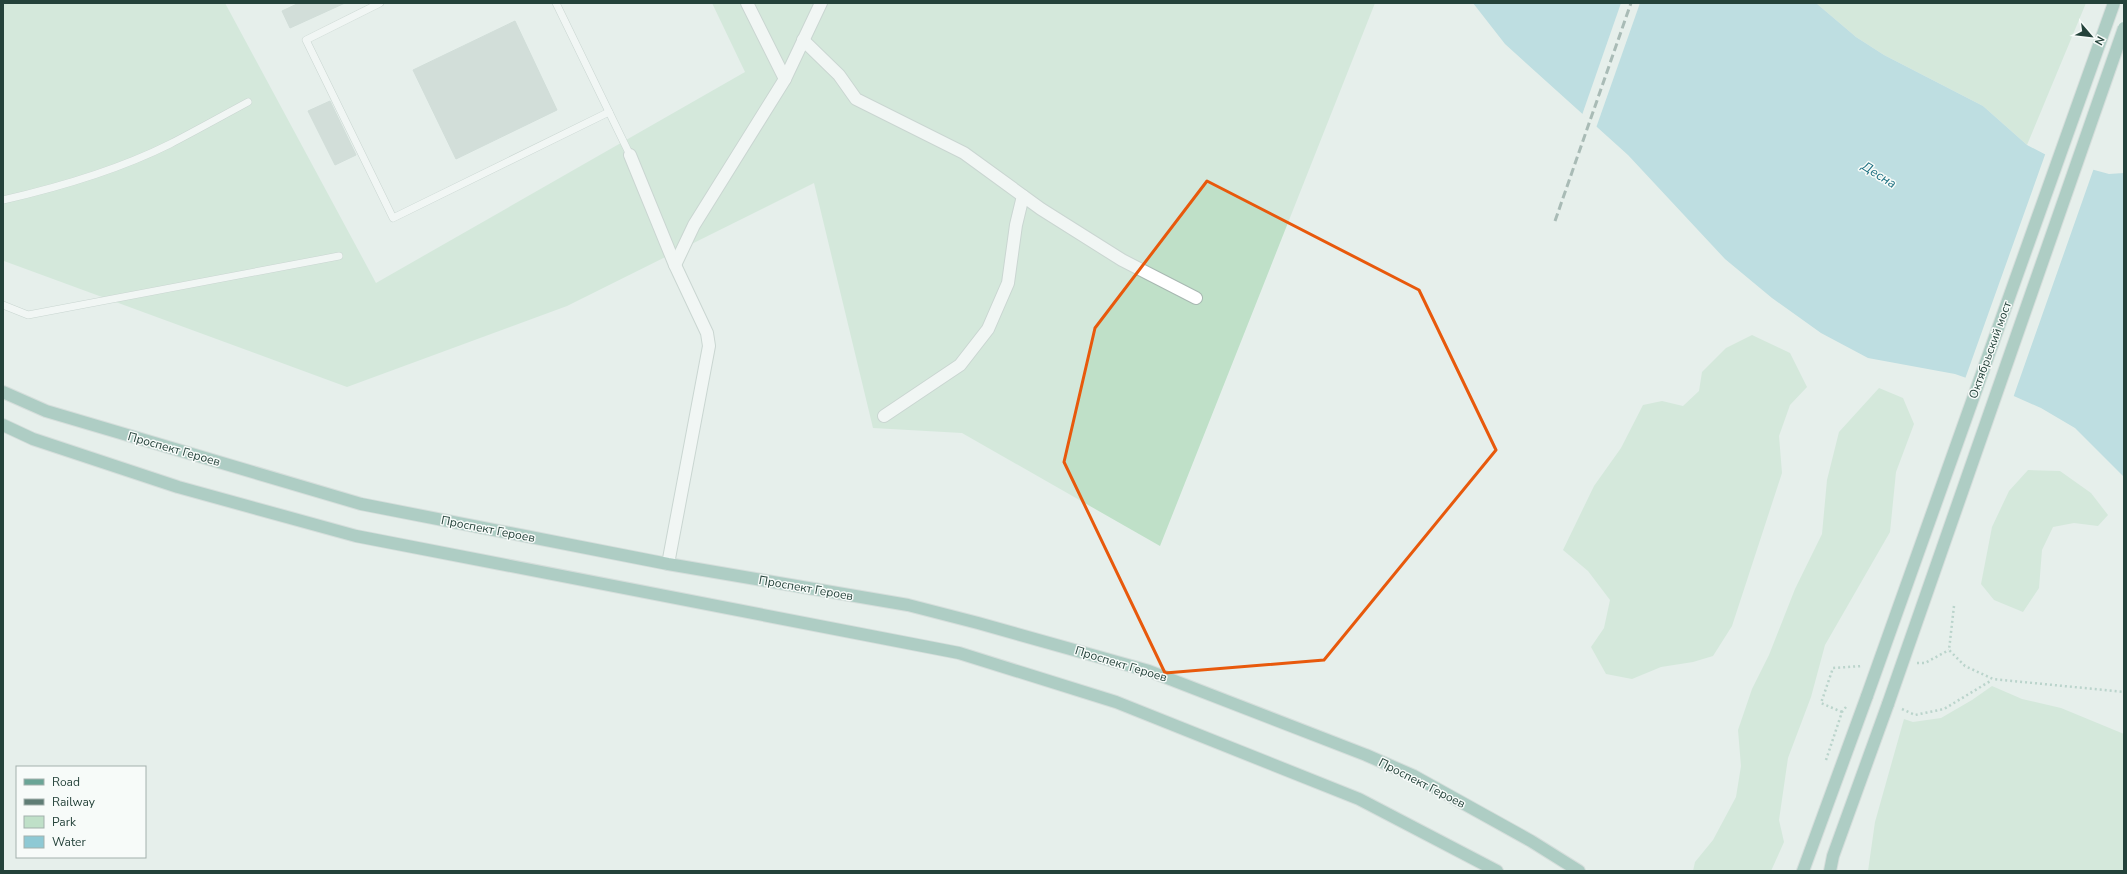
<svg xmlns="http://www.w3.org/2000/svg" width="2127" height="874" font-family="'Nunito Sans',sans-serif">
	<style>
		.green { fill: #bfe0c8 }
		.water { fill: #8ec9d4 }
		.pier { fill: #e6efeb }
		.building { fill: #bbcac4; stroke: #b8c9c2 }
		.lines { fill: none; stroke-linecap: round; stroke-linejoin: round }
		.service-casing { stroke: #a8b8b2; stroke-width: 8 }
		.minor-casing { stroke: #a8b8b2; stroke-width: 14 }
		.tertiary-casing { stroke: #a8b8b2; stroke-width: 14 }
		.primary-casing { stroke: #c2cac8; stroke-width: 14 }
		.path { stroke: #86b3a5; stroke-width: 2.5; stroke-dasharray: 2 3; stroke-linecap: butt }
		.service { stroke: #fff; stroke-width: 7 }
		.minor { stroke: #fff; stroke-width: 12 }
		.tertiary { stroke: #fff; stroke-width: 12 }
		.primary { stroke: #6aa596; stroke-width: 12 }
		.rail { stroke: #5f7d75; stroke-width: 3; stroke-dasharray: 8 4; stroke-linecap: butt }
		.primary-bridge-casing { stroke: #c2cac8; stroke-width: 14; stroke-linecap: butt }
		.primary-bridge { stroke: #6aa596; stroke-width: 12 }
		.marked { fill: none; stroke: #e8590c; stroke-width: 3; stroke-linejoin: round }
		.labels { text-anchor: middle; dominant-baseline: central; stroke-width: 3; stroke-linejoin: round; paint-order: stroke }
		.street-label { font-size: 12px; fill: #24423a; stroke: #f7fbf9 }
		.water-label { font-size: 13px; font-style: italic; fill: #1c6f80; stroke: #f7fbf9 }
	</style>
	<rect width="100%" height="100%" fill="#e6efeb"/>
	<g class="green">
		<polygon points="3,3 225,3 376,283 745,72 712,3 1375,3 1160,546 962,433 873,428 814,183 567,306 347,387 4,261"/>
		<polygon points="1816,3 2086,3 2027,145 1983,106 1884,55 1856,37"/>
		<polygon points="1752,335 1790,353 1807,387 1790,405 1779,436 1782,473 1732,626 1713,656 1693,662 1661,667 1632,679 1606,674 1591,647 1604,628 1610,600 1588,571 1563,550 1594,486 1621,448 1643,405 1662,401 1683,406 1699,391 1702,372 1726,348"/>
		<polygon points="1879,388 1903,398 1914,424 1896,472 1890,532 1825,645 1811,697 1788,758 1779,820 1784,842 1771,871 1693,871 1695,862 1713,840 1736,797 1741,766 1738,730 1752,689 1769,655 1795,589 1822,534 1827,480 1839,432"/>
		<polygon points="2028,470 2060,471 2091,493 2108,515 2098,526 2074,523 2053,527 2042,550 2039,588 2023,612 1994,600 1981,584 1992,527 2009,491"/>
		<polygon points="1992,686 2022,699 2061,708 2124,734 2124,871 1868,871 1875,822 1904,719 1913,722 1941,718 1972,700"/>
	</g>
	<polygon class="water" points="1473,3 1816,3 1856,37 1884,55 1983,106 2027,145 2054,159 2109,174 2124,173 2124,477 2075,428 2041,408 1998,389 1955,374 1868,358 1821,333 1772,298 1725,259 1628,155 1505,44"/>
	<g class="pier">
		<polygon points="1621,3 1640,3 1596,128 1582,115"/>
		<polygon points="2046,152 2055,157 2094,168 2013,398 1965,379"/>
	</g>
	<g class="building">
		<polygon points="299,3 345,3 290,28 282,11"/>
		<polygon points="515,21 557,110 456,159 413,70"/>
		<polygon points="330,101 356,155 335,165 308,111"/>
	</g>
	<g class="lines">
		<g class="service-casing">
			<g id="service">
				<polyline points="380,3 306,40 393,218 609,112"/>
				<polyline points="556,3 630,155"/>
				<path d="M3,200C60,187 118,170 170,144C197,130 222,116 248,102"/>
				<polyline points="3,305 28,315 339,256"/>
			</g>
		</g>
		<g class="minor-casing">
			<g id="minor">
				<polyline points="747,3 785,79"/>
				<polyline points="803,40 839,75 856,99 964,153 1041,209 1122,260 1196,298"/>
				<polyline points="675,265 694,225 785,79 821,3"/>
				<polyline points="884,416 960,365 988,329 1008,283 1016,225 1023,196"/>
			</g>
		</g>
		<g class="tertiary-casing">
			<polyline id="tertiary" points="630,155 675,265 707,333 709,346 668,564"/>
		</g>
		<g class="primary-casing">
			<g id="primary">
				<polyline points="3,392 46,411 361,504 668,564 908,605 978,623 1149,671 1366,755 1414,776 1531,841 1579,871"/>
				<polyline points="3,425 33,439 178,487 356,536 959,653 1116,702 1359,799 1497,871"/>
				<polyline points="1803,871 1867,696"/>
				<polyline points="1830,871 1833,856 1888,704"/>
			</g>
		</g>
		<g class="path">
			<polyline points="1954,606 1949,650 1965,666 1993,679 2124,692"/>
			<polyline points="1917,663 1925,663 1949,650"/>
			<polyline points="1902,709 1915,715 1944,709 1992,680"/>
			<polyline points="1842,712 1821,703 1833,668 1862,666"/>
			<polyline points="1826,760 1842,712 1846,707"/>
		</g>
		<use href="#service" class="service"/>
		<use href="#minor" class="minor"/>
		<use href="#tertiary" class="tertiary"/>
		<use href="#primary" class="primary"/>
		<polyline class="rail" points="1555,221 1631,3"/>
		<g class="primary-bridge-casing">
			<g id="primary-bridge">
				<polyline points="1867,696 2114,3"/>
				<polyline points="1888,704 2124,28"/>
			</g>
		</g>
		<use href="#primary-bridge" class="primary-bridge"/>
	</g>
	<path d="M0 0H2127V874H0ZM1207,181L1419,290L1496,450L1324,660L1165,673L1064,462L1095,328Z" fill="#e6efeb" fill-opacity=".55" fill-rule="evenodd"/>
	<path class="marked" d="M1207,181L1419,290L1496,450L1324,660L1165,673L1064,462L1095,328Z"/>
	<g class="labels">
		<g class="street-label">
			<text transform="translate(1990 350) rotate(-70)">Октябрьский мост</text>
			<text transform="translate(174 449) rotate(16)">Проспект Героев</text>
			<text transform="translate(488 529) rotate(11)">Проспект Героев</text>
			<text transform="translate(806 588) rotate(10)">Проспект Героев</text>
			<text transform="translate(1121 664) rotate(17)">Проспект Героев</text>
			<text transform="translate(1422 783) rotate(27)">Проспект Героев</text>
		</g>
		<g class="water-label">
			<text transform="translate(1879 175) rotate(32)">Десна</text>
		</g>
	</g>
	<rect width="2127" height="874" fill="none" stroke="#24423a" stroke-width="8"/>
	<rect x="16" y="766" width="130" height="92" fill="#f7fbf9" stroke="#a3b1ad"/>
	<rect x="24" y="779" width="20" height="6" fill="#6aa596" stroke="#a3b1ad"/>
	<text x="52" y="786" font-size="12" fill="#24423a">Road</text>
	<rect x="24" y="799" width="20" height="6" fill="#5f7d75" stroke="#a3b1ad"/>
	<text x="52" y="806" font-size="12" fill="#24423a">Railway</text>
	<rect x="24" y="816" width="20" height="12" fill="#bfe0c8" stroke="#a3b1ad"/>
	<text x="52" y="826" font-size="12" fill="#24423a">Park</text>
	<rect x="24" y="836" width="20" height="12" fill="#8ec9d4" stroke="#a3b1ad"/>
	<text x="52" y="846" font-size="12" fill="#24423a">Water</text>
	<g transform="translate(2091 36) rotate(118)" stroke="#f7fbf9" stroke-width="3" paint-order="stroke">
	<path d="M0-3L7 15L0 10L-7 15Z" fill="#24423a"/>
	<text y="-6" font-size="11" font-weight="bold" text-anchor="middle" fill="#24423a">N</text>
	</g>
</svg>
